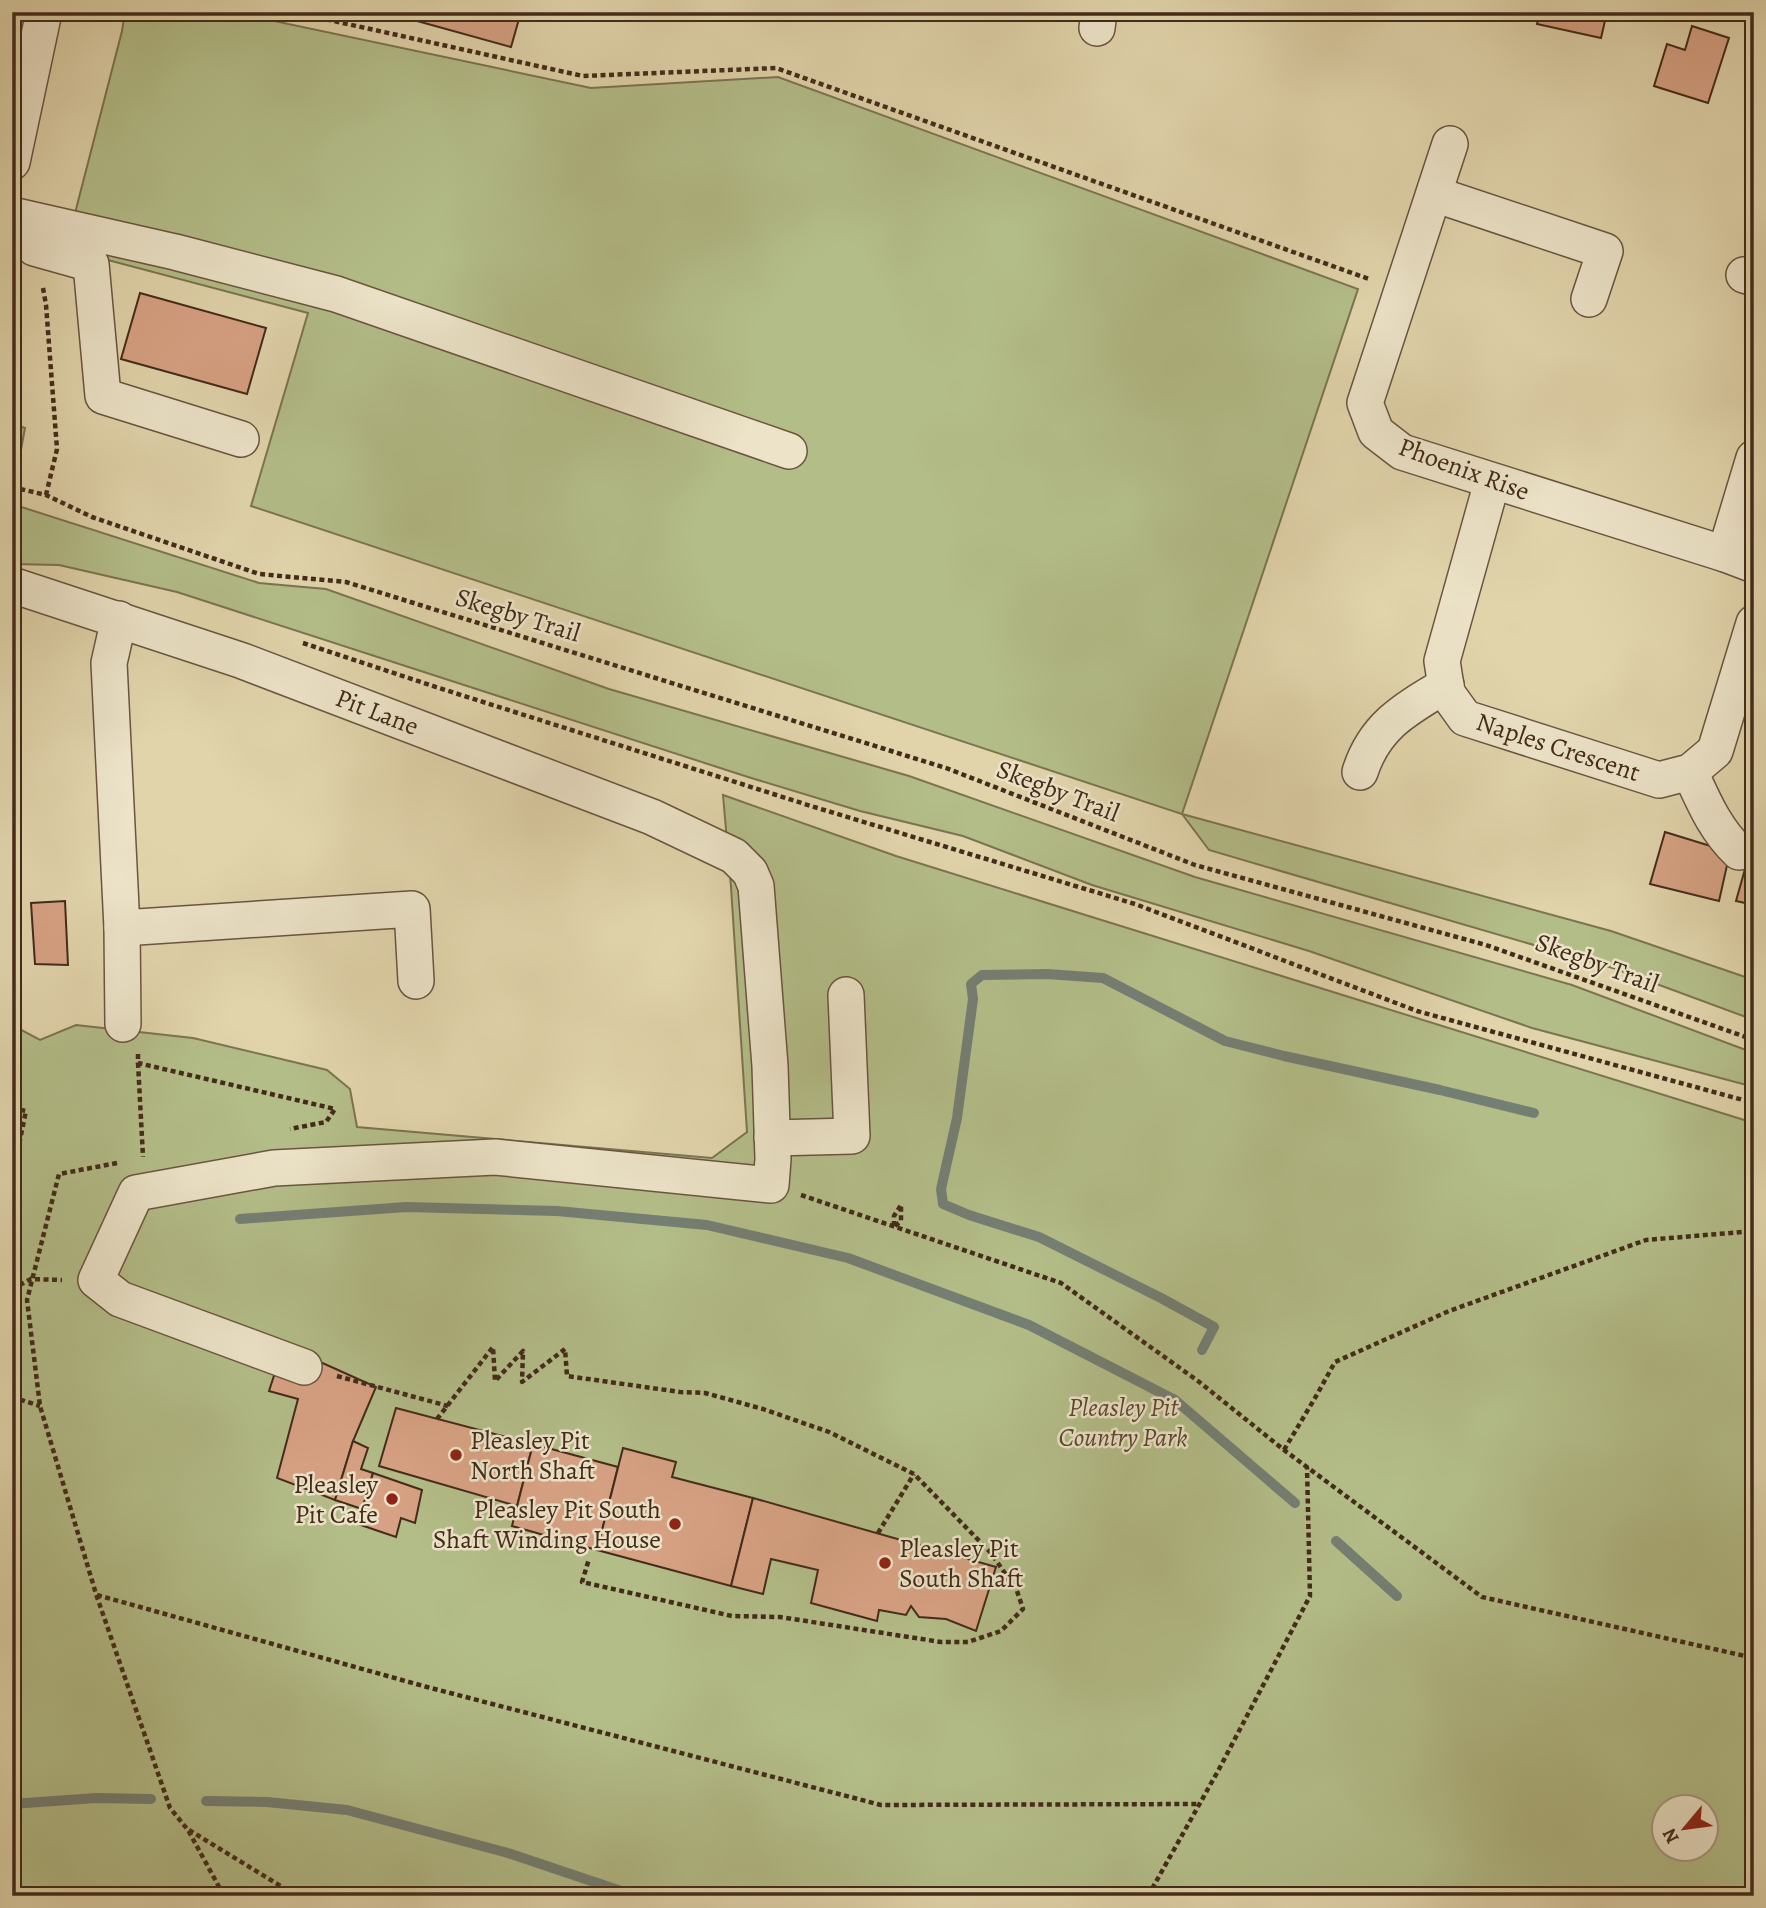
<svg xmlns="http://www.w3.org/2000/svg" width="1766" height="1908" font-family="Alegreya,serif">
	<style>
		.green { fill: #b3bd88; stroke: #7b7451; stroke-width: 2; fill-rule: evenodd }
		.lines { fill: none; stroke-linecap: round; stroke-linejoin: round }
		.stream { stroke: #747f73; stroke-width: 10 }
		.building { fill: #d7a284; stroke: #432b1a; stroke-width: 2 }
		.minor-casing { stroke: #6a553e; stroke-width: 38 }
		.path { stroke: #432b1a; stroke-width: 4.5; stroke-dasharray: 5 3.5; stroke-linecap: butt }
		.minor { stroke: #ece3c8; stroke-width: 35 }
		.poi-dot { fill: #8f2418; stroke: #ece3c8; stroke-width: 2.5 }
		.labels { text-anchor: middle; dominant-baseline: central; stroke-width: 5; stroke-linejoin: round; paint-order: stroke }
		.street-label { font-size: 26px; fill: #432b1a; stroke: #ece3c8 }
		.park-label { font-size: 26px; font-style: italic; fill: #594830; stroke: #ece3c8 }
		.poi-label { font-size: 26px; fill: #432b1a; stroke: #ece3c8; text-anchor: start }
	</style>
	<rect width="100%" height="100%" fill="#e1d4ab"/>
	<filter id="stains"><feTurbulence type="fractalNoise" baseFrequency=".00286" numOctaves="4"/><feColorMatrix values="0 0 0 0 .2 0 0 0 0 .09 0 0 0 0 .02 0 0 0 .5 -.17"/></filter>
	<radialGradient id="worn" r=".72"><stop offset=".6" stop-color="#630" stop-opacity="0"/><stop offset="1" stop-color="#630" stop-opacity=".3"/></radialGradient>
	<g class="green">
		<polygon points="125,12 232,12 591,88 778,77 1358,289 1182,814 1611,931 1754,980 1754,1020 1616,969 1209,850 1182,814 251,506 308,313 70,250 73,221 122,31"/>
		<polygon points="12,424 25,428 16,477 12,476"/>
		<polygon points="12,504 259,583 326,589 609,689 909,776 1195,877 1572,985 1754,1053 1754,1087 1532,1028 1309,951 1092,885 963,836 860,811 748,777 177,592 59,565 12,564"/>
		<path d="M723,795L896,856L1754,1123V1896H12V1025L40,1040L76,1025L193,1038L327,1070L350,1089L357,1127L712,1158L747,1132L731,887ZM1664,1806H1706V1848H1664Z"/>
	</g>
	<g class="lines">
		<g class="stream">
			<polyline points="240,1219 406,1207 557,1211 707,1225 848,1258 1029,1325 1175,1400 1295,1503"/>
			<polyline points="1202,1350 1214,1327 1161,1298 1039,1237 969,1215 943,1204 941,1189 957,1118 973,999 971,984 982,975 1047,974 1103,978 1225,1041 1284,1056 1440,1090 1534,1113"/>
			<polyline points="1336,1541 1397,1596"/>
			<polyline points="206,1801 267,1802 347,1810 508,1853 636,1896"/>
			<polyline points="12,1804 96,1798 151,1799"/>
		</g>
	</g>
	<g class="building">
		<polygon points="412,12 521,12 511,47 410,19"/>
		<polygon points="1540,12 1607,12 1601,38 1537,24"/>
		<polygon points="1692,26 1729,38 1708,103 1654,86 1667,44 1685,50"/>
		<polygon points="140,293 266,328 247,394 121,359"/>
		<polygon points="1665,832 1730,852 1719,901 1650,884"/>
		<polygon points="1754,837 1754,905 1736,901"/>
		<polygon points="65,901 68,965 35,964 31,903"/>
		<polygon points="283,1348 318,1361 376,1387 353,1441 335,1500 277,1478 298,1399 269,1391"/>
		<polygon points="396,1408 533,1444 517,1506 379,1466"/>
		<polygon points="353,1441 368,1448 361,1469 373,1473 362,1509 335,1500"/>
		<polygon points="533,1444 618,1467 597,1550 512,1526"/>
		<polygon points="623,1448 676,1462 672,1477 753,1498 731,1586 597,1550"/>
		<polygon points="373,1473 422,1490 415,1523 401,1518 396,1537 358,1524"/>
		<polygon points="753,1498 996,1567 976,1631 946,1619 919,1617 911,1606 906,1615 879,1610 877,1621 811,1603 818,1570 771,1559 763,1594 731,1586"/>
	</g>
	<g class="lines">
		<g class="minor-casing">
			<g id="minor">
				<polyline points="1097,28 1099,12"/>
				<polyline points="1450,144 1365,403 1376,432 1402,452 1725,554"/>
				<polyline points="12,162 44,12"/>
				<polyline points="1434,194 1605,251 1589,299"/>
				<polyline points="12,215 175,252 336,294 789,451"/>
				<polyline points="12,224 34,248 91,264 103,396 241,439"/>
				<polyline points="1744,275 1754,278"/>
				<polyline points="1754,458 1725,554 1754,565"/>
				<polyline points="1492,482 1442,661 1447,693 1465,718 1659,780 1690,772 1715,751 1754,623"/>
				<polyline points="12,585 240,660 652,817 734,856 750,872 756,886 770,1066 773,1159 771,1185 495,1157 274,1168 136,1193 96,1280 120,1299 304,1367"/>
				<polyline points="119,619 109,663 122,928 123,1024"/>
				<path d="M1360,772C1375,725 1406,709 1446,685"/>
				<path d="M1690,772C1703,800 1715,830 1739,852"/>
				<polyline points="122,928 412,909 416,981"/>
				<polyline points="772,1138 852,1136 846,995"/>
			</g>
		</g>
		<g class="path">
			<polyline points="293,12 583,76 776,68 1369,279"/>
			<polyline points="43,288 46,305 57,449 46,495"/>
			<polyline points="12,487 46,495 92,517 259,574 346,582 946,768 1195,865 1486,945 1754,1040"/>
			<polyline points="303,643 439,688 811,806 1135,904 1417,1011 1754,1103"/>
			<polyline points="138,1054 138,1063 335,1109 326,1122 290,1129"/>
			<polyline points="138,1063 143,1157"/>
			<polyline points="12,1108 26,1111 12,1178"/>
			<polyline points="117,1163 59,1174 27,1300 40,1406 96,1594 170,1808 188,1830 224,1896"/>
			<polyline points="801,1195 1061,1283 1198,1381 1284,1450 1482,1597 1754,1658"/>
			<polyline points="894,1226 894,1216 901,1205"/>
			<polyline points="895,1226 901,1221 901,1204"/>
			<polyline points="12,1289 31,1279 62,1280"/>
			<polyline points="337,1376 448,1406"/>
			<polyline points="12,1397 40,1406"/>
			<polyline points="437,1419 493,1347 495,1381 523,1351 522,1382 565,1349 567,1376 680,1392 705,1393 763,1409 829,1432 914,1474 991,1553 1017,1591 1023,1609 1001,1631 968,1642 941,1642 780,1617 732,1616 582,1582 589,1559"/>
			<polyline points="1284,1450 1315,1398 1335,1362 1449,1311 1646,1240 1754,1231"/>
			<polyline points="878,1533 914,1474"/>
			<polyline points="97,1595 427,1687 881,1805 1200,1804"/>
			<polyline points="189,1830 297,1896"/>
			<polyline points="1148,1896 1218,1771 1310,1596 1307,1467"/>
		</g>
		<use href="#minor" class="minor"/>
	</g>
	<g class="poi-dot">
		<circle cx="456" cy="1455" r="7"/>
		<circle cx="392" cy="1499" r="7"/>
		<circle cx="675" cy="1524" r="7"/>
		<circle cx="885" cy="1563" r="7"/>
	</g>
	<g class="labels">
		<g class="street-label">
			<text transform="translate(1464 469) rotate(20)">Phoenix Rise</text>
			<text transform="translate(518 615) rotate(17)">Skegby Trail</text>
			<text transform="translate(377 712) rotate(21)">Pit Lane</text>
			<text transform="translate(1558 747) rotate(18)">Naples Crescent</text>
			<text transform="translate(1058 791) rotate(21)">Skegby Trail</text>
			<text transform="translate(1597 963) rotate(20)">Skegby Trail</text>
		</g>
		<g class="park-label">
			<text x="1123" y="1407">Pleasley Pit<tspan x="1123" dy="30">Country Park</tspan></text>
		</g>
		<g class="poi-label">
			<text x="470" y="1440">Pleasley Pit<tspan x="470" dy="30">North Shaft</tspan></text>
			<text x="378" y="1484" text-anchor="end">Pleasley<tspan x="378" dy="30">Pit Cafe</tspan></text>
			<text x="661" y="1509" text-anchor="end">Pleasley Pit South<tspan x="661" dy="30">Shaft Winding House</tspan></text>
			<text x="899" y="1548">Pleasley Pit<tspan x="899" dy="30">South Shaft</tspan></text>
		</g>
	</g>
	<rect width="1766" height="1908" fill="none" stroke="#e1d4ab" stroke-width="42"/>
	<rect x="14" y="14" width="1738" height="1880" fill="none" stroke="#432b1a" stroke-width="3.5"/>
	<rect x="21" y="21" width="1724" height="1866" fill="none" stroke="#432b1a" stroke-width="2"/>
	<g transform="translate(1685 1828) rotate(241)"><circle r="33" fill="#ece3c8" stroke="#a89982" stroke-width="2"/>
	<path d="M0-5L12 26L0 18L-12 26Z" fill="#8f2418"/>
	<text y="-10" font-size="19" font-weight="bold" text-anchor="middle" fill="#432b1a">N</text>
	</g>
	<rect width="100%" height="100%" filter="url(#stains)"/>
	<rect width="100%" height="100%" fill="url(#worn)"/>
</svg>
